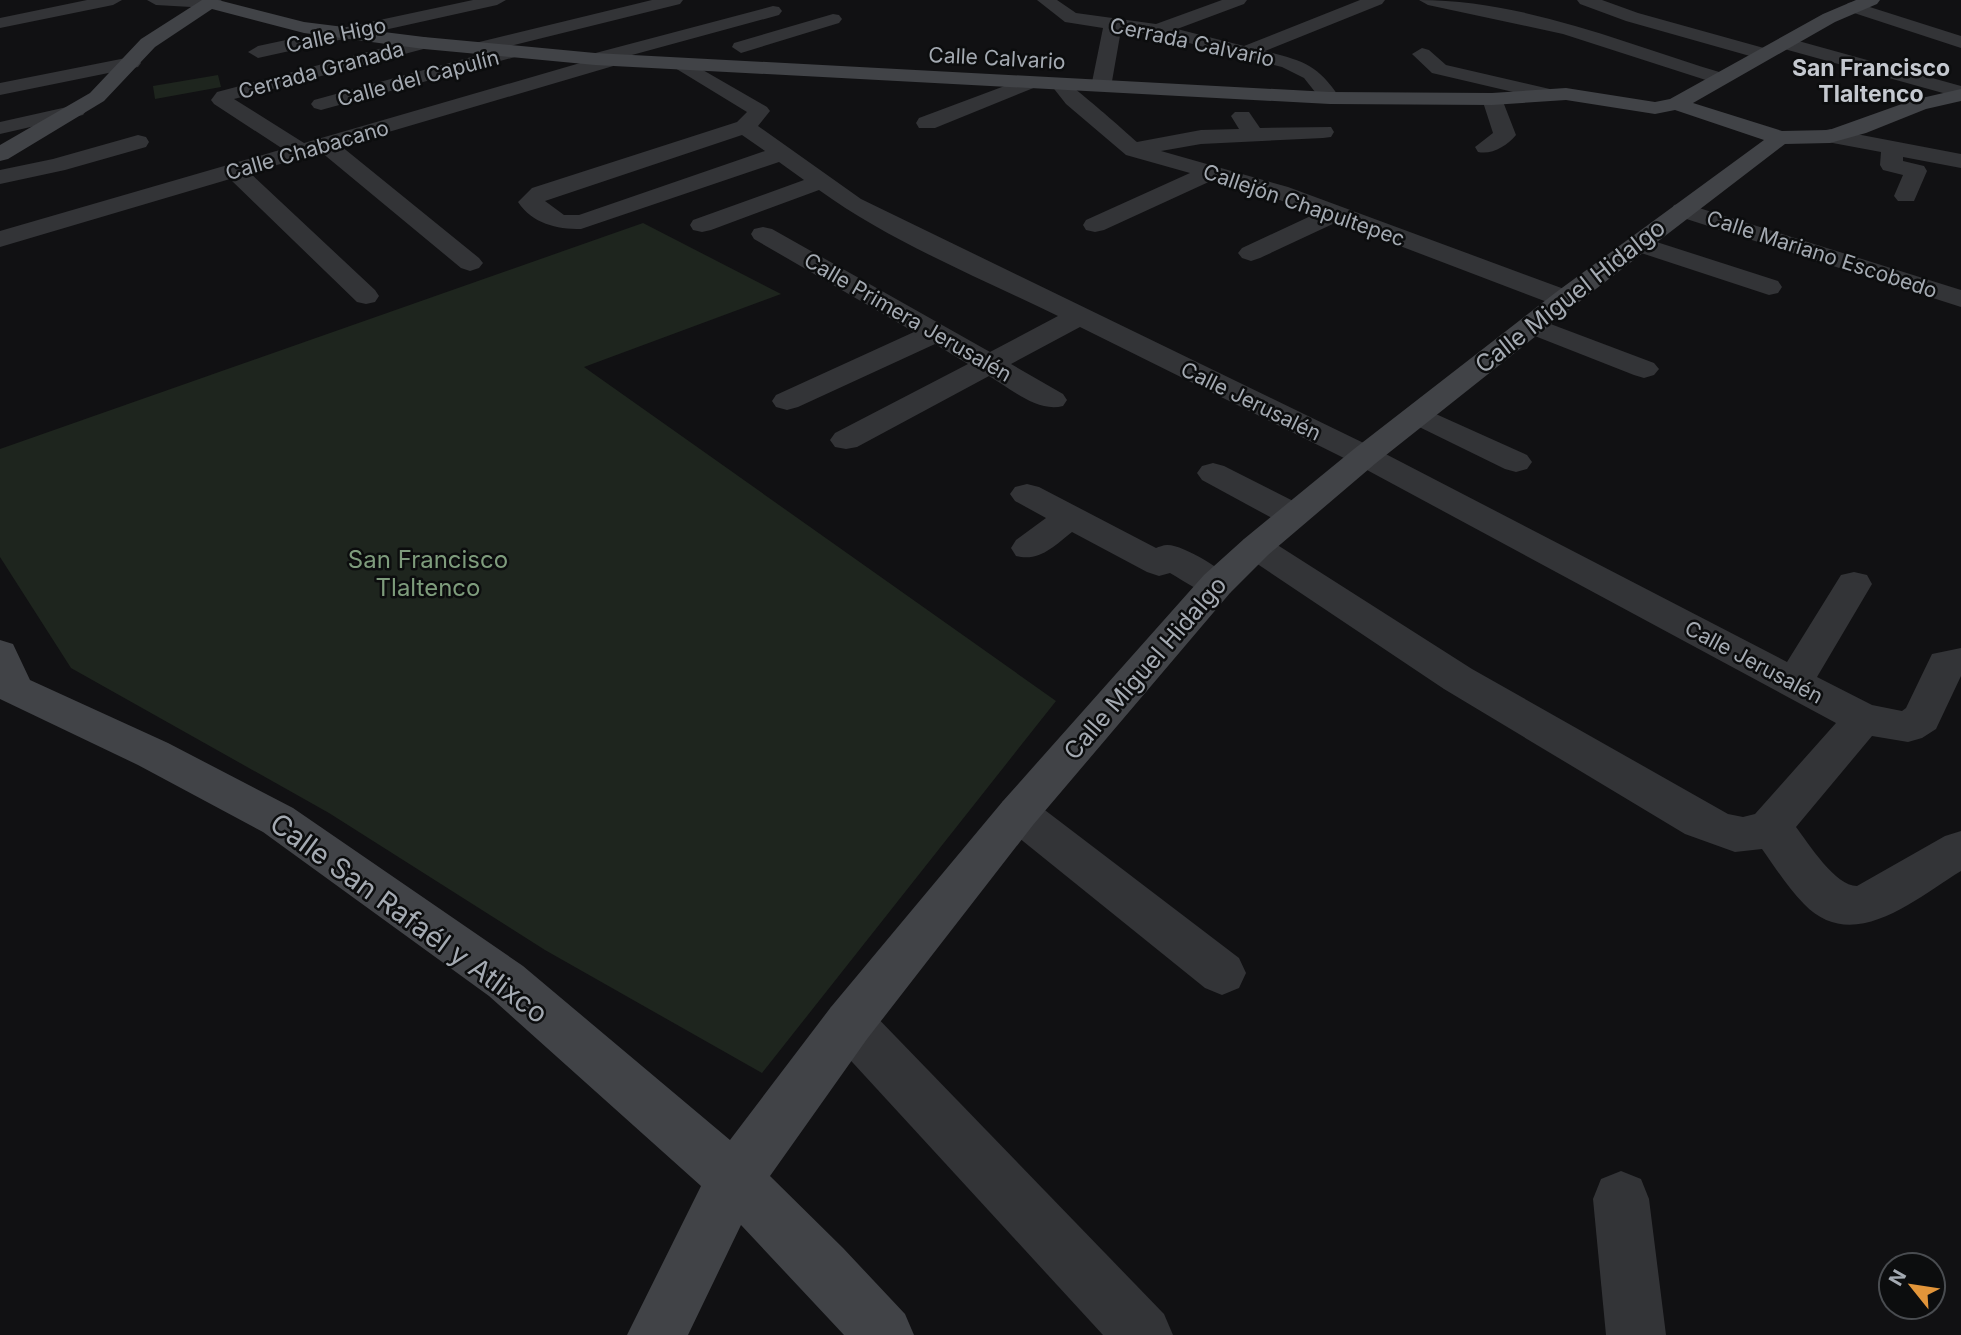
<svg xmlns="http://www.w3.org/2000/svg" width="1961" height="1335" font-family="Inter,sans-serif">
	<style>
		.green { fill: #1e251e }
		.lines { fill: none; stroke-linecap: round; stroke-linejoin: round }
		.street { fill: #333437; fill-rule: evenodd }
		.secondary { fill: #414347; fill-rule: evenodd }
		.labels { text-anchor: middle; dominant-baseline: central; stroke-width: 5; stroke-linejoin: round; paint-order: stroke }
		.far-street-label { font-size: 21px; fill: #a4aab2; stroke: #0c0d0e }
		.far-quarter-label { font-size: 23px; font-weight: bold; fill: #c4c8cf; stroke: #0c0d0e }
		.street-label { font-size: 24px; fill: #a4aab2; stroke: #0c0d0e }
		.park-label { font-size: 24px; fill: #7e9c7c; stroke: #0c0d0e }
		.near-street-label { font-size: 28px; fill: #a4aab2; stroke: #0c0d0e }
	</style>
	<rect width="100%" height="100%" fill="#111113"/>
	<g class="green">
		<polygon points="218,75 221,87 155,99 153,86"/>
		<polygon points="643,223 781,294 584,367 1056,701 762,1073 545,950 329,813 71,668 0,557 0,449"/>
	</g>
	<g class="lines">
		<g class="street">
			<polygon points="87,0 122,0 113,5 0,28 0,18"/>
			<polygon points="147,0 222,0 209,8 156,5"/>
			<polygon points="473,0 506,0 497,5 258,58 248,52 258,46"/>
			<polygon points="652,0 683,0 680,4 478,54 468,48 471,44"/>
			<path d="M1037,0H1057L1076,13L1156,24L1222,0H1247L1244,4L1177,29L1244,46L1360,0H1385L1382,4L1265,51C1303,61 1317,64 1340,98L1337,102H1323L1304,78L1282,67L1158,35L1121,30L1111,87L1108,91H1094L1091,87L1103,28L1065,22Z"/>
			<path d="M1419,0C1525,0 1626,44 1726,74L1729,78L1726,82H1712L1563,34L1428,5Z"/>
			<polygon points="1577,0 1602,0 1638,13 1771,50 1774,54 1771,58 1757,58 1626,21 1580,4"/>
			<polygon points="1854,2 1961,36 1961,48 1848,11 1845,7 1848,3"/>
			<polygon points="773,6 779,7 782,11 779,15 621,58 620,64 341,146 479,258 483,263 479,268 470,271 461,268 321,152 250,173 375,290 379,296 375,302 366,304 357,302 230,179 0,247 0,231 283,149 214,104 211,100 217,92 424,37 431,39 433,43 431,47 234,99 304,143 587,61 588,55"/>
			<polygon points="833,14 839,15 842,19 839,23 741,53 732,47 734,43"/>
			<polygon points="1784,37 1961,86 1961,98 1777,47 1775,43"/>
			<polygon points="508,47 515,49 518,53 515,57 321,110 314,108 311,104 314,100"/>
			<polygon points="1422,48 1429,50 1446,65 1554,90 1557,94 1554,98 1547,100 1432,73 1412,54"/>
			<polygon points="131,57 138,59 141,63 138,67 0,95 0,83"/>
			<path d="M682,58L767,107L770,111L758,126L861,199L1376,449L1787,662L1841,575L1854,572L1867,575L1872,584L1817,677L1872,705L1902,711L1906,708L1932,654L1961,648V676L1936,729L1922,738L1908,742L1872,736L1796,827C1809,844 1835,886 1857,886L1945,836L1961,831V871C1915,899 1853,955 1804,904C1788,888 1775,867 1762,849L1735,852L1685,834L1444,689L1244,555L1239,547L1244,539L1256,536L1268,539L1472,669L1728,814L1743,817L1755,814L1836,723L1354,463L1080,327L1011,364L1063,394L1067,400L1063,406C1037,413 1010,388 989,376L857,447L846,449L835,447L830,440L835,433L968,364L935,344L798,407L787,410L776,407L772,401L776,395L914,332L754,239L751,234L754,229L763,227L772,229L990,352L1058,316C980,278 889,241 819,190L711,230L702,232L693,230L690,225L693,220L804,180L779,162L581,229C556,229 533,224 518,202L532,188L737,122L747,112L675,68L672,64L675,60ZM742,135L765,151L579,215H564L545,201Z"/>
			<polygon points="1029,77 1036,79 1039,83 1036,87 935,128 919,128 916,123 919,118"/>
			<path d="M1061,79C1068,81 1126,132 1137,142L1201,130L1239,129L1231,116L1235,112H1249L1260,128L1331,127L1334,132L1331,137L1323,138L1201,144L1161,151L1288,187L1575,293L1578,299L1575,305L1565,307L1555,305L1337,222L1260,258L1251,261L1242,258L1238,253L1242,248L1315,214L1272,197L1213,180L1104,230L1095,232L1086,230L1083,225L1086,220L1190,173L1126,155L1066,104L1051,85L1054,81Z"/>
			<path d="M1492,93L1499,95L1502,99L1516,135C1507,146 1492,155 1478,152L1475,147L1493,133L1482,99L1485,95Z"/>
			<polygon points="76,105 83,107 86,111 83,115 0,134 0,122"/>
			<polygon points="1830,129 1961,154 1961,168 1903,157 1903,161 1924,166 1927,171 1914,201 1898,201 1894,196 1903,175 1883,170 1880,165 1881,152 1822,141 1819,136 1822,131"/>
			<polygon points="138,135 146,137 149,142 146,147 65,170 0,184 0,170 53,159"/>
			<polygon points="1683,203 1961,290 1961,307 1674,215 1671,210 1674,205"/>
			<polygon points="1638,236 1778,281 1782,287 1778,293 1769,295 1629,249 1625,244 1629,239"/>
			<polygon points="1532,317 1654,363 1659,369 1654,375 1644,378 1634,375 1522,331 1518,325 1522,319"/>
			<polygon points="1418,406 1527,455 1532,462 1527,469 1516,472 1505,469 1407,421 1403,415 1407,409"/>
			<polygon points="1213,463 1224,466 1305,507 1310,515 1305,523 1293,526 1281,523 1202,480 1197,473 1202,466"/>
			<path d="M1027,484L1039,487L1156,548C1159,547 1163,545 1167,545C1182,544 1228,572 1235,584L1230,593C1207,599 1189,584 1170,573L1159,576L1147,572L1072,532C1054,546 1040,562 1016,556L1011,548L1016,540L1046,518L1015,501L1010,494L1015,487Z"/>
			<polygon points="1018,796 1033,801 1239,958 1246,973 1239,988 1222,995 1205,988 1003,825 996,813 1003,801"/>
			<polygon points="849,1000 867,1007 1164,1314 1173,1335 1103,1335 831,1039 824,1023 831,1007"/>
			<polygon points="1621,1171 1641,1179 1649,1199 1666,1335 1606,1335 1593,1199 1601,1179"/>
		</g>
		<polygon class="secondary" points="202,0 218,0 304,22 424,37 595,53 1330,92 1492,93 1566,88 1655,102 1670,99 1823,14 1856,0 1880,0 1877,4 1835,22 1693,103 1782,131 1829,130 1913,100 1961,89 1961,101 1926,109 1866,133 1830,143 1785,144 1575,305 1376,463 1268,555 1230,593 1033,825 867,1039 770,1176 843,1248 905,1314 914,1335 844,1335 741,1225 688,1335 627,1335 701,1186 489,996 263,832 138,765 0,699 0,640 13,644 30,680 168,743 293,808 523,966 730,1140 831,1007 1003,801 1204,575 1244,539 1354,449 1555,293 1764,140 1675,110 1655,114 1566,100 1492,105 1330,104 595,65 424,49 304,33 212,9 155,47 104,101 8,159 0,161 0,145 90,93 141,39"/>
	</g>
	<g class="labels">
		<g class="far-street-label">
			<text transform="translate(336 35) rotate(-12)">Calle Higo</text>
			<text transform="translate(1192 42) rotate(12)">Cerrada Calvario</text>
			<text transform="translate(997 58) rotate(3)">Calle Calvario</text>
			<text transform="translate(321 70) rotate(-15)">Cerrada Granada</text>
			<text transform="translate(418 78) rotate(-15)">Calle del Capulín</text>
			<text transform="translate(307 150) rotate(-16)">Calle Chabacano</text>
			<text transform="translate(1304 205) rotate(19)">Callejón Chapultepec</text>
			<text transform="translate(1822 254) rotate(18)">Calle Mariano Escobedo</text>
			<text transform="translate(908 317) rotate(30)">Calle Primera Jerusalén</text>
			<text transform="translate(1251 401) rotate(26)">Calle Jerusalén</text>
			<text transform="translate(1754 662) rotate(28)">Calle Jerusalén</text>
		</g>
		<g class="far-quarter-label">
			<text x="1871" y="68">San Francisco<tspan x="1871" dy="26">Tlaltenco</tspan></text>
		</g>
		<g class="street-label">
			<text transform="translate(1570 296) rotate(-38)">Calle Miguel Hidalgo</text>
			<text transform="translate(1145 668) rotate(-49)">Calle Miguel Hidalgo</text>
		</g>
		<g class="park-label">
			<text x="428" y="559">San Francisco<tspan x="428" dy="28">Tlaltenco</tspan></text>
		</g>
		<g class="near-street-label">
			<text transform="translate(409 918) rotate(36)">Calle San Rafaél y Atlixco</text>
		</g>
	</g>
	<g transform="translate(1912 1286) rotate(300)"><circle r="33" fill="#0c0d0e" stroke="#494c50" stroke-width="2"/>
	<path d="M0-5L12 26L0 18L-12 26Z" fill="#e2953a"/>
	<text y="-10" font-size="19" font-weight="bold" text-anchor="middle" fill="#a4aab2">N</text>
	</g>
</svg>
